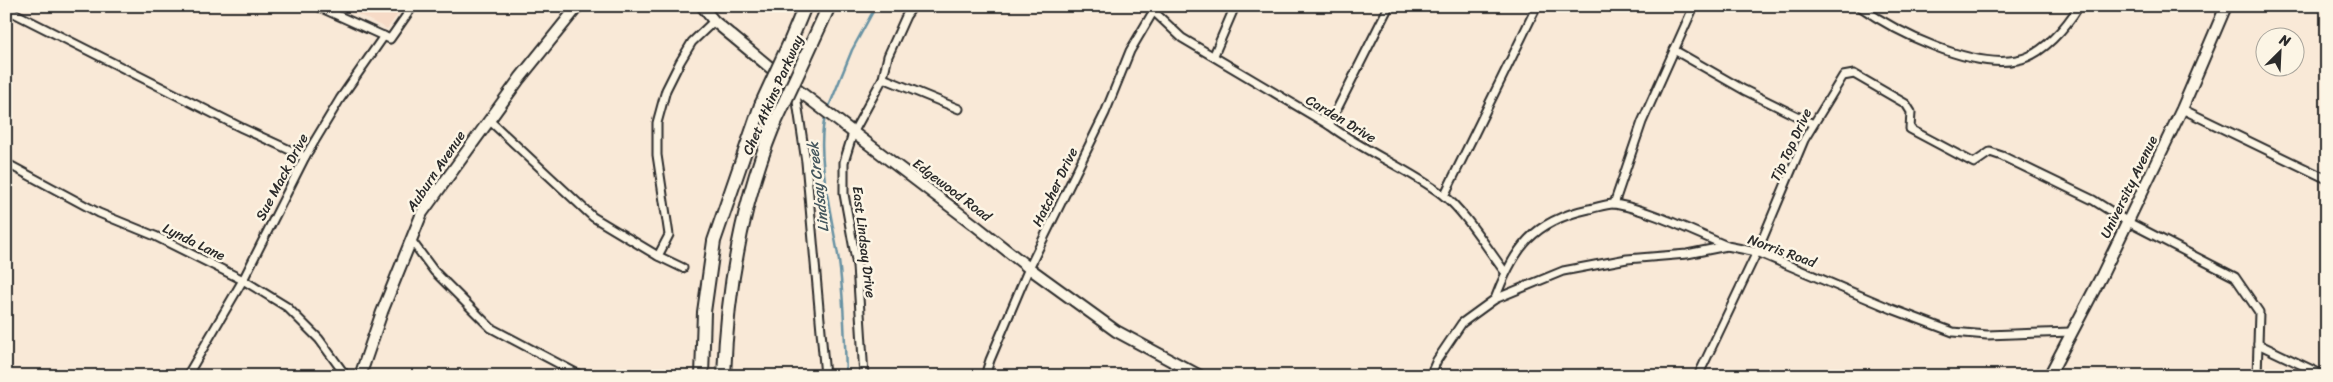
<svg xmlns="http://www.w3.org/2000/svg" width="2333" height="382" font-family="Sriracha,sans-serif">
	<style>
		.built { fill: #f6dbc7 }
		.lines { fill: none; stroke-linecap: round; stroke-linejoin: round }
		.stream { stroke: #6892a3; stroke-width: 2.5 }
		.street-casing { stroke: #2b2b2b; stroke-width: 11 }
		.secondary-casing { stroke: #2b2b2b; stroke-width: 14 }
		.primary-casing { stroke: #2b2b2b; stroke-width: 14 }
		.highway-casing { stroke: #2b2b2b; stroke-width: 16 }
		.street { stroke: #fcf5e5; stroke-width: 7 }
		.secondary { stroke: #fcf5e5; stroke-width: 10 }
		.primary { stroke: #fcf5e5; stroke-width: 10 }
		.highway { stroke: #fcf5e5; stroke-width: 12 }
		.highway-bridge-casing { stroke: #2b2b2b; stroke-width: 16; stroke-linecap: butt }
		.highway-bridge { stroke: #fcf5e5; stroke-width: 12 }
		.labels { text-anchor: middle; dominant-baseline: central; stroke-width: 5; stroke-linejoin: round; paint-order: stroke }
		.street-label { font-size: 14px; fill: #2b2b2b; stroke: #fcf5e5 }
		.water-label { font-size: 15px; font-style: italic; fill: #44565d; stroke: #fcf5e5 }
	</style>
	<rect width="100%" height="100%" fill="#f9e9d7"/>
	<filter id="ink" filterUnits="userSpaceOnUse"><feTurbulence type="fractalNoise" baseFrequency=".02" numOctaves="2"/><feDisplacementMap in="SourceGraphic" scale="10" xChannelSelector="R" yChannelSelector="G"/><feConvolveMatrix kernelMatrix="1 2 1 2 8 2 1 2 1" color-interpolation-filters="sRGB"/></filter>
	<g filter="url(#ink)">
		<polygon class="built" points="342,6 404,6 387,29"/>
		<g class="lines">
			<g class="stream">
				<polyline points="828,109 852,50 876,6"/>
				<path d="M826,114C814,150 833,222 839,261C844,299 845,338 846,376"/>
			</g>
			<g class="street-casing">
				<g id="street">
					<polyline points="317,6 390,39 413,6"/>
					<path d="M1148,6L1182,38L1329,125C1365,152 1407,168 1443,195C1463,209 1489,251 1505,272"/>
					<path d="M1859,6C1896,32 1970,69 2017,60C2042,56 2067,26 2079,6"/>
					<polyline points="6,9 242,128 305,157"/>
					<polyline points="1674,50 1744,90 1813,124"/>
					<polyline points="1214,55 1235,6"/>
					<polyline points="883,78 959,109"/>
					<polyline points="795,88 806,162 825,376"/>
					<polyline points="2182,109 2327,179"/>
					<polyline points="489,120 593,217 658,256 683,268"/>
					<polyline points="1329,125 1389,6"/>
					<polyline points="6,163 99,213 155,236 243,280 287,307 319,339 346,376"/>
					<polyline points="1444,196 1537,6"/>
					<polyline points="1614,204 1642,122 1694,6"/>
					<polyline points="411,240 434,271 491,328 582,376"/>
					<polyline points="658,256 669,235 657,155 657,123 666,90 680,62 692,42 714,21"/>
					<path d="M1495,299C1514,248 1533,221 1589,209C1596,208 1608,203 1615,204C1653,211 1691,231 1727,246"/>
					<polyline points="2258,344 2325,376"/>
					<polyline points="187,376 243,280 305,157 340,99 384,36"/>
					<polyline points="864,376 857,266 844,194 844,162 853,133 883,78 888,56 906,16 913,6"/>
					<polyline points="985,376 990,360 1029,268 1105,113 1130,51 1153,12"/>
					<polyline points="1430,376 1437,360 1462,323 1495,299 1563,271 1627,259 1687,254 1727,246 1757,252 1892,309 1953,332 1987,335 2071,332"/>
					<polyline points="1698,376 1757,252 1804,140 1843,76 1854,74 1906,104 1911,112 1910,129 1974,163 1990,152 2002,156 2093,200 2128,222 2235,277 2259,312 2257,376"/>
				</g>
			</g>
			<g class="secondary-casing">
				<g id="secondary">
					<polyline points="702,6 714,21 795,88 976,226 1029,268 1116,331 1200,376"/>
					<polyline points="360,376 382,312 422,213 520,78 578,6"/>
				</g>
			</g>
			<g class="primary-casing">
				<polyline id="primary" points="2049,376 2102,275 2182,109 2226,6"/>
			</g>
			<g class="highway-casing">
				<g id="highway">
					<polyline points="790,42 805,6"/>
					<polyline points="806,56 829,6"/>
					<polyline points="702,376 704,312 714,241 761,105"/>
					<path d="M724,376C727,290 741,206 773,127"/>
				</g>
			</g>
			<use href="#street" class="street"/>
			<use href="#secondary" class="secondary"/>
			<use href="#primary" class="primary"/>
			<use href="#highway" class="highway"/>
			<g class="highway-bridge-casing">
				<g id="highway-bridge">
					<polyline points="761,105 790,42"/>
					<polyline points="773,127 806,56"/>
				</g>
			</g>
			<use href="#highway-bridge" class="highway-bridge"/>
		</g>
	</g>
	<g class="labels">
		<g class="street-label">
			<text transform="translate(773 95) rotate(-66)">Chet Atkins Parkway</text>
			<text transform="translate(1341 119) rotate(31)">Carden Drive</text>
			<text transform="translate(1791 145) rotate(-65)">Tip Top Drive</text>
			<text transform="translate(436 171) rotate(-56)">Auburn Avenue</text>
			<text transform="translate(282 177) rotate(-62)">Sue Mack Drive</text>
			<text transform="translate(1055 187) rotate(-64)">Hatcher Drive</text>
			<text transform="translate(2129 187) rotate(-64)">University Avenue</text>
			<text transform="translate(952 190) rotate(37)">Edgewood Road</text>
			<text transform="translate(194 242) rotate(26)">Lynda Lane</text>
			<text transform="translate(864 242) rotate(83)">East Lindsay Drive</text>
			<text transform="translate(1782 251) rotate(20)">Norris Road</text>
		</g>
		<g class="water-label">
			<text transform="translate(818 187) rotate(-97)">Lindsay Creek</text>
		</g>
	</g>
	<rect width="2333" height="382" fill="none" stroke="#fcf5e5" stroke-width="25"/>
	<rect x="12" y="12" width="2308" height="357" fill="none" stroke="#2b2b2b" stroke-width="2" filter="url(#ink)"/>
	<g transform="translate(2280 52) rotate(24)"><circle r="24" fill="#fcf5e5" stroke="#a8a49b"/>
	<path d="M0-4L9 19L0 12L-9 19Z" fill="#2b2b2b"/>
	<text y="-8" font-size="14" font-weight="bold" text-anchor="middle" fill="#2b2b2b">N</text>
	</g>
</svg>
